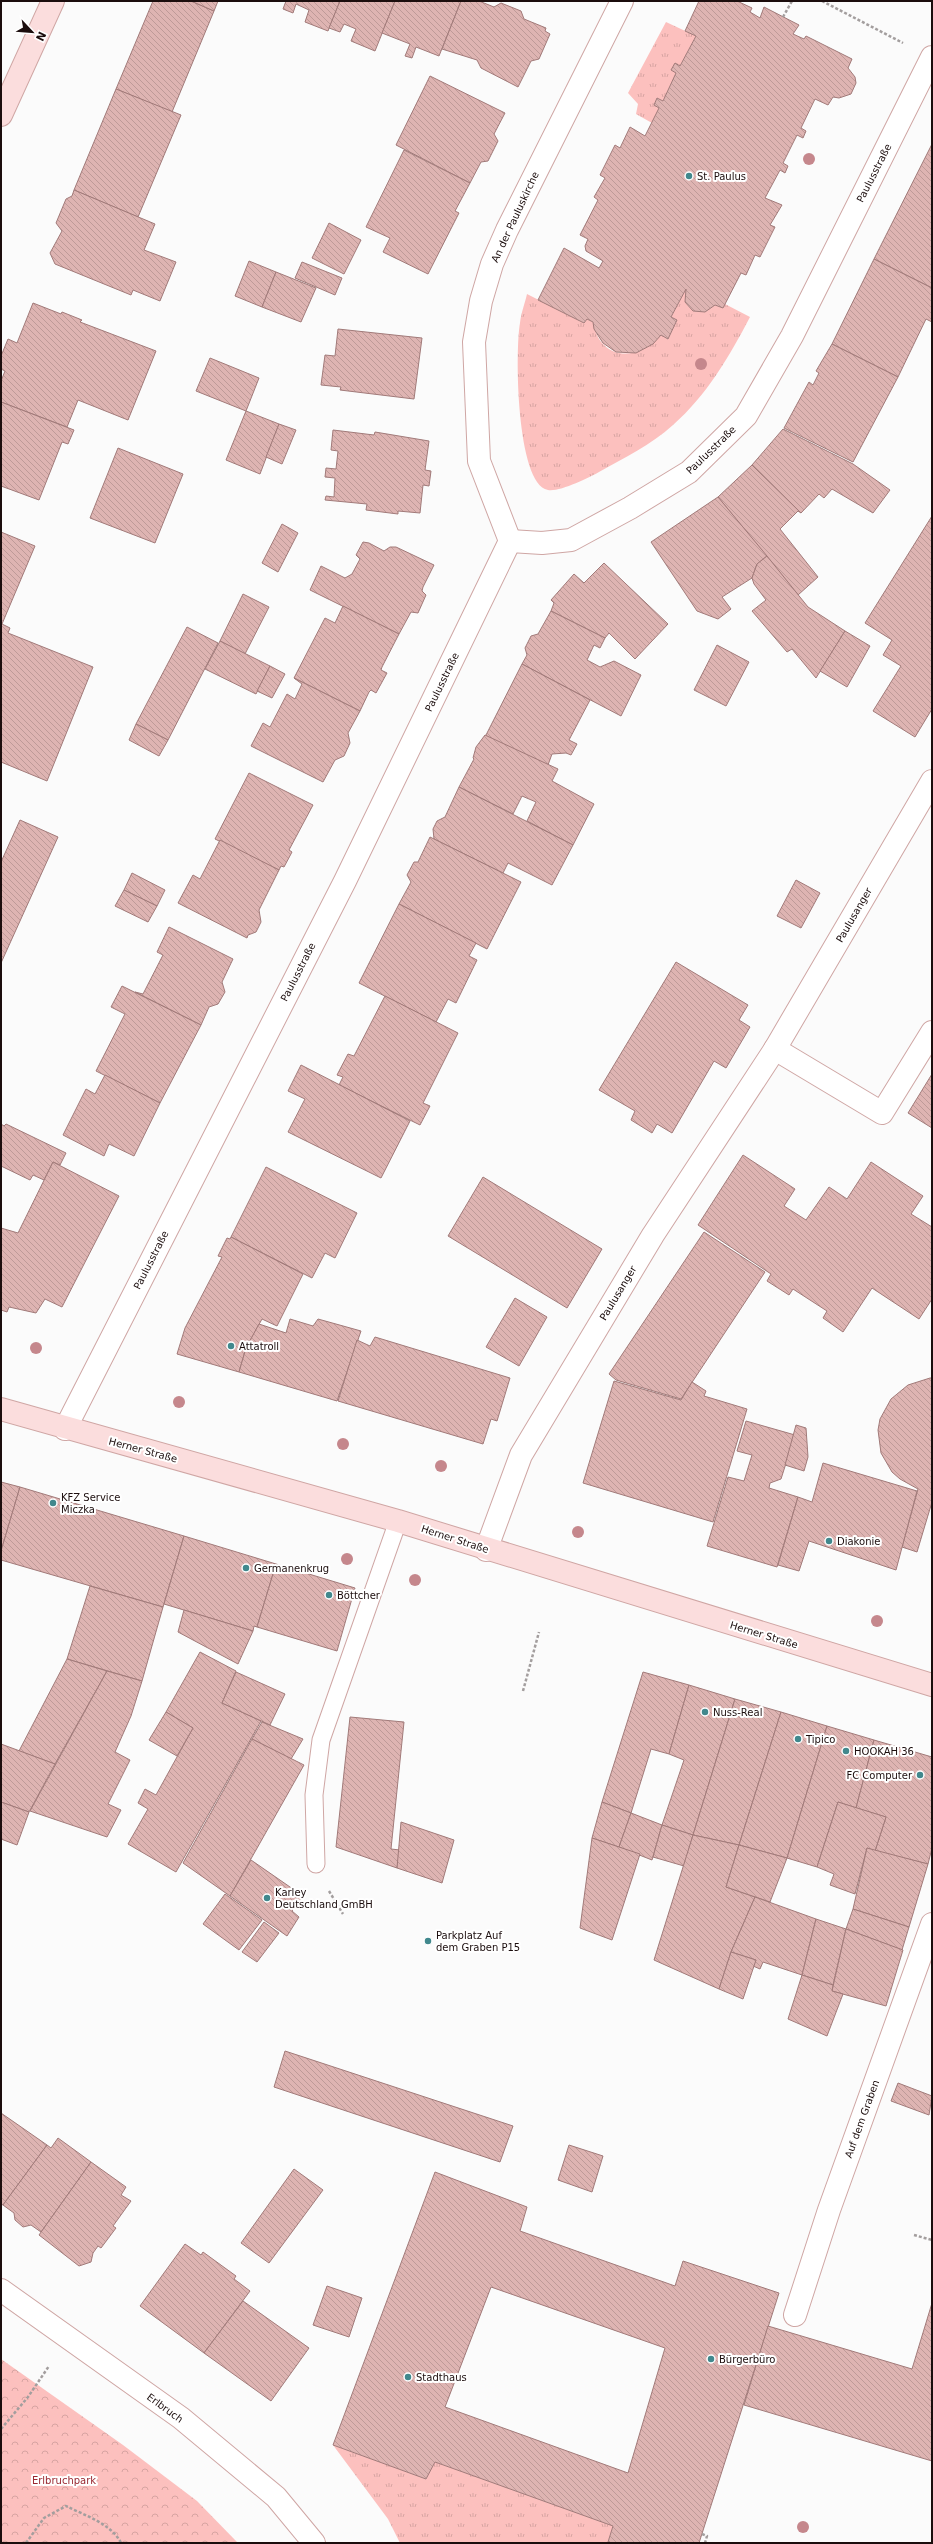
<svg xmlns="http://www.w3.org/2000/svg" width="933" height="2544" font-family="'DejaVu Sans',sans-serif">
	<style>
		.grass { fill: url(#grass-tufts) }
		.forest { fill: url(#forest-crowns) }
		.building { fill: url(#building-back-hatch); stroke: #a17a79; fill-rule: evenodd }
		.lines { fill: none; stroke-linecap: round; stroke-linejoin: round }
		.lane-casing { stroke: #cfa6a4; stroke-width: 19 }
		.street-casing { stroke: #cfa6a4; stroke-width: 24 }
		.secondary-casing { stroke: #cfa6a4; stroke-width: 24 }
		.path { stroke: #a39e9e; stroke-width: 2.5; stroke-dasharray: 3 2; stroke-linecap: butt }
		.lane { stroke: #fff; stroke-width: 17 }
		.street { stroke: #fff; stroke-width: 22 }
		.secondary { stroke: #fbdddd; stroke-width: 22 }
		.tree { fill: #c5878c }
		.poi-dot { fill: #41888d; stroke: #fff; stroke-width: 1.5 }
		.labels { text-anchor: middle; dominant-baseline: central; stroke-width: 4; stroke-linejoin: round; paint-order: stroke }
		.street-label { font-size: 10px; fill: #1b0d0d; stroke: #fff }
		.poi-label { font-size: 10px; fill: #1b0d0d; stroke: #fff; text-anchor: start }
		.park-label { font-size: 10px; fill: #992831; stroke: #fff }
	</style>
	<defs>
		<pattern id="grass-tufts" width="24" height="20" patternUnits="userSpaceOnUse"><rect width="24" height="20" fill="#fcc0be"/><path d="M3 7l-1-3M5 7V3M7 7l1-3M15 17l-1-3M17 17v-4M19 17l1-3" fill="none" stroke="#d7a4a2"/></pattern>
		<pattern id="forest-crowns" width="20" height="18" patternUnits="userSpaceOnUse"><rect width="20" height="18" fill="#fcc0be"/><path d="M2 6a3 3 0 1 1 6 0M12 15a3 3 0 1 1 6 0" fill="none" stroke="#d7a4a2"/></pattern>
		<pattern id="building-back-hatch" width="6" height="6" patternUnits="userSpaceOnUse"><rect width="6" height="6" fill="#deb4b2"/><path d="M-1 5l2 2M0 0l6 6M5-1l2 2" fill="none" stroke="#be9a98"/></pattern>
	</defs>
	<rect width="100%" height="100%" fill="#fbfbfb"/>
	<g class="grass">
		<polygon points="666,22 696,36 680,66 675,64 672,70 676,73 663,101 657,98 654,105 659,108 652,123 636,114 638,104 628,93"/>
		<path d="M686,289L685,302L693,311L705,312L715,305L723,308L725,304L750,317C729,357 707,395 673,425C651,445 624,458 599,472C588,478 560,492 548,490C516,484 515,350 520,323C521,313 525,303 527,294L584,323L587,319L593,322C600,361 638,362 661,335L668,339L677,320L671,317Z"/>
		<polygon points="333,2445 426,2479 435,2462 613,2526 608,2542 400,2543 388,2519"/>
	</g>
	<polygon class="forest" points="1,2359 123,2445 197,2501 238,2543 1,2543"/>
	<g class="building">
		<polygon points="153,1 191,1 214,11 172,112 116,89"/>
		<polygon points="191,1 218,1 214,11"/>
		<polygon points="286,1 340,1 328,31 305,22 309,10 296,4 293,13 283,9"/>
		<polygon points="340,1 395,1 375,51 351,41 356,29 344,24 340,32 329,28"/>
		<polygon points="395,1 461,1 439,56 416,47 412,58 405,56 410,44 382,33"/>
		<polygon points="461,1 479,1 494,7 501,3 521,11 524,19 546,28 545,31 550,34 539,59 531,61 518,87 481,68 477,60 442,49"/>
		<polygon points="699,1 737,1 752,8 750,12 760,18 764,7 799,25 793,34 804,39 806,36 852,59 848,68 855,77 856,83 851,94 839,98 833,97 828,105 815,99 801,128 806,131 803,138 797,135 783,163 788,166 785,173 780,170 765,198 782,205 770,225 775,227 760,257 755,255 746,275 741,273 723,308 715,305 705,312 693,311 685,302 686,289 671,317 677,320 668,339 661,335 653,344 636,353 616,352 603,343 594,329 593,322 587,319 584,323 538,300 564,248 599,268 603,261 586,251 585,246 588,239 580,235 598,200 594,197 605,178 600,175 615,145 620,148 630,127 645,136 659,108 654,105 657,98 663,101 676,73 671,70 675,63 680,66 696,36 685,31"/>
		<polygon points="430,76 505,113 494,134 498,141 488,161 481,162 470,183 396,145"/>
		<polygon points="116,89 181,115 138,217 74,190"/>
		<polygon points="932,144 932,288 874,259"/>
		<polygon points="404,150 470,183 455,211 459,213 428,274 383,252 390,238 366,227"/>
		<polygon points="74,190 155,224 144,250 176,262 160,301 133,290 131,295 55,264 50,253 62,231 56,223 66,199 72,196"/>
		<polygon points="329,223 361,240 344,274 312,258"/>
		<polygon points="874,259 932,288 932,322 926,319 898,377 832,344"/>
		<polygon points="249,261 276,272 262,307 235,296"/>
		<polygon points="302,262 342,278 335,295 295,278"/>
		<polygon points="276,272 316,288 301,322 262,307"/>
		<polygon points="33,303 61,314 62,312 82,320 80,322 156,351 128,420 78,400 67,427 1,402 1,381 5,371 1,369 1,356 8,339 17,343"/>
		<polygon points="338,329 422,338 414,399 340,390 341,387 321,385 325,355 335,356"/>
		<polygon points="832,344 898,377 853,462 784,428 809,382 813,385 819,373 816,371"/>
		<polygon points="210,358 259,378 246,411 196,391"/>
		<polygon points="1,402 74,430 68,444 62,442 39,500 1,486"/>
		<polygon points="246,411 279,424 260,474 226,460"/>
		<polygon points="279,424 296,430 282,464 266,457"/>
		<polygon points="783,429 853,464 890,490 873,513 832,489 824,498 819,494 801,513 752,465"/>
		<polygon points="333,430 374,435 375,432 429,441 425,470 431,471 429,486 423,485 420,513 398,511 398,514 366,510 367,504 325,500 326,496 334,497 335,478 325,477 326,468 336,469 338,451 331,450"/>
		<polygon points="118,448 183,474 155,543 90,518"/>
		<polygon points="752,465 801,513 798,511 780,529 818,577 798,595 718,497"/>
		<polygon points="718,497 767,556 757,564 752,578 722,597 731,609 718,619 697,611 651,542"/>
		<polygon points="932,516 932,709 915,737 873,711 901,666 883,655 892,640 865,623"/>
		<polygon points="282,524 298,533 278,572 262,563"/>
		<polygon points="1,532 35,546 2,624 10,628 8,633 93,667 47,781 1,762"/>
		<polygon points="363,542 369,543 384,551 390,547 396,547 434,565 423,587 422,591 426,595 418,613 411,612 399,634 310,590 321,566 345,578 352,574 360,559 356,555"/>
		<polygon points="767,556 808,607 845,631 816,678 792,649 787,652 752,611 766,600 754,584 752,578 757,564"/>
		<polygon points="604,563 668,624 635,659 609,633 605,638 551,611 554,603 551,600 574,574 584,583"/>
		<polygon points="243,594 269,607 245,654 220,641"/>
		<polygon points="343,606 399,634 382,667 381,670 387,673 376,693 371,690 369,692 360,711 294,678 325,618 335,623"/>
		<polygon points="551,611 605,638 600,648 594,645 587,660 600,667 614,661 641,675 621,716 522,664 527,655 525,648 531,636 538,634"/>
		<polygon points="187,627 218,643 168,740 136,724"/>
		<polygon points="845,631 870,646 847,687 820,671"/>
		<polygon points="220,641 270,666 256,694 205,669"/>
		<polygon points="717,645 749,662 726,706 694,690"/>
		<polygon points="522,664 590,700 569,740 577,744 571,755 566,753 552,754 548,765 485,737"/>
		<polygon points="270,666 285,674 272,698 257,691"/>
		<polygon points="294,678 360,711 348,733 350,743 344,756 335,760 323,782 251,746 263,723 270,727 287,694 295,699 302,684"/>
		<polygon points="136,724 168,740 159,756 129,740"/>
		<polygon points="485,735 558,769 552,781 594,804 573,845 527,821 536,802 522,796 513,814 459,787 474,759 473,758 476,747"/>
		<polygon points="249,773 313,805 289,850 292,852 284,867 281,866 279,870 215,839"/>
		<polygon points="459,787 573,845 552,885 508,863 503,873 434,839 433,829 437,821 445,817"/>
		<polygon points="20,820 58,837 1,963 1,862"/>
		<polygon points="430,837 521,882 487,949 399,904 411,882 407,875 414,862 418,862"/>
		<polygon points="220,840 279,870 259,910 261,922 256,932 248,935 247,938 178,903 193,875 200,879"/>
		<polygon points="132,873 165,890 157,906 124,890"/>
		<polygon points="796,880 820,893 801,928 777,916"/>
		<polygon points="124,890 157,906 148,922 115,906"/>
		<polygon points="399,904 476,943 469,956 477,960 456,1003 448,999 436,1022 359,983"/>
		<polygon points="169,927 233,959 222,982 225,992 218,1004 209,1007 201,1025 135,992 143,994 163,955 157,952"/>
		<polygon points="676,962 748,1005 739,1020 750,1027 726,1068 714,1061 672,1133 657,1124 652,1133 631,1120 635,1111 599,1090"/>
		<polygon points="122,986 201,1025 160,1103 96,1071 125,1014 111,1007"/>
		<polygon points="385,996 458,1033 423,1103 430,1106 420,1125 339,1085 343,1077 337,1075 348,1054 354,1056"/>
		<polygon points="301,1065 410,1121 381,1178 288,1132 305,1099 288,1091"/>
		<polygon points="932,1074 932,1128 908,1113"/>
		<polygon points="105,1075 160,1103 134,1156 109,1144 104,1156 63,1135 86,1089 95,1094"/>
		<polygon points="1,1124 4,1126 6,1124 66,1153 60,1165 53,1162 44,1180 33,1175 30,1180 1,1166"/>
		<polygon points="743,1155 795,1189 784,1206 806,1220 829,1187 847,1199 871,1162 923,1196 911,1214 932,1227 932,1299 919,1319 872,1288 843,1332 823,1318 827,1311 793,1289 789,1295 767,1281 771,1274 698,1225"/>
		<polygon points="53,1162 119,1196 62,1307 45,1299 36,1313 9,1307 7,1312 1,1310 1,1228 18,1233"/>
		<polygon points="266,1167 357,1213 335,1258 325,1253 312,1278 231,1237"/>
		<polygon points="483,1177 602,1249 567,1308 448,1236"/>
		<polygon points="704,1232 765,1272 681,1399 616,1380 609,1374"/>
		<polygon points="231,1237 303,1274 277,1326 262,1319 246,1348 239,1372 177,1354 185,1328 222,1257 218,1256 227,1238 230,1239"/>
		<polygon points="515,1298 547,1317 519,1366 486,1347"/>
		<polygon points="290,1319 313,1326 318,1319 361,1331 337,1401 239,1372 246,1348 259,1324 286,1333"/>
		<polygon points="375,1337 510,1378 497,1421 491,1419 483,1444 338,1401 357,1340 370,1346"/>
		<polygon points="930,1378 932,1378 932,1502 917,1552 902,1547 918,1489 900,1479 892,1472 881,1453 878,1430 880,1419 891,1399 908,1385"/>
		<polygon points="614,1381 681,1400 692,1382 706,1391 704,1396 747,1409 713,1522 583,1483"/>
		<polygon points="746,1421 795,1435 781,1479 770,1483 769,1488 798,1497 777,1567 707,1546 728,1477 744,1481 752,1455 737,1451"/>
		<polygon points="796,1425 806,1428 808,1457 804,1471 785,1465"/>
		<polygon points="823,1463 917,1491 896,1570 809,1541 799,1571 778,1565 798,1497 812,1502"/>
		<polygon points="1,1482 20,1487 1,1551"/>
		<polygon points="20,1487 184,1536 163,1607 1,1560 1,1551"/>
		<polygon points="184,1536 276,1564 257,1627 254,1626 253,1631 164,1604"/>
		<polygon points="276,1564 355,1588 337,1651 257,1627"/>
		<polygon points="90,1586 163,1607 142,1681 67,1659"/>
		<polygon points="184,1610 253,1631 238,1664 178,1632"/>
		<polygon points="200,1652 236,1671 222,1703 261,1721 176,1872 128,1844 148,1809 138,1803 145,1789 156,1795 193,1728 166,1712"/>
		<polygon points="67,1659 107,1671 55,1764 19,1751"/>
		<polygon points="107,1671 142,1681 131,1716 115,1752 130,1760 108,1804 121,1810 107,1837 30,1811"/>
		<polygon points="236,1672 285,1694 270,1725 222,1703"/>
		<polygon points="643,1672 689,1685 669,1754 651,1749 631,1813 602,1802"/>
		<polygon points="689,1685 735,1699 693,1835 662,1825 684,1760 669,1754"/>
		<polygon points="735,1699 781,1712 739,1845 693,1835"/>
		<polygon points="166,1712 193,1728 177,1756 149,1740"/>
		<polygon points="781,1712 827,1726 787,1858 739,1845"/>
		<polygon points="350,1717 404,1722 391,1849 400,1850 397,1868 336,1847"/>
		<polygon points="262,1722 303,1739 291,1759 252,1739"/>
		<polygon points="827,1726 874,1740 856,1808 838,1802 817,1867 787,1858"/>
		<polygon points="252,1739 304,1765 230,1896 183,1863"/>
		<polygon points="874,1740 932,1757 932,1848 928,1864 875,1851 886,1817 856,1808"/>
		<polygon points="1,1744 55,1764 29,1812 1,1802"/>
		<polygon points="1,1802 29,1812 17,1845 1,1839"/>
		<polygon points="602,1802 631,1813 619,1847 592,1838"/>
		<polygon points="838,1802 886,1817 875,1851 867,1848 855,1894 830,1885 834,1874 817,1867"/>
		<polygon points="631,1813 662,1825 652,1860 619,1847"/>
		<polygon points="401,1822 454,1840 442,1883 397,1868"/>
		<polygon points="662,1825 693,1835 684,1866 653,1857"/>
		<polygon points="693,1835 739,1845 726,1887 755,1897 731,1952 719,1989 654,1960"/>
		<polygon points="592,1838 640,1854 612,1940 580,1928"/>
		<polygon points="739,1845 787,1858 770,1902 726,1887"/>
		<polygon points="867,1848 928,1864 909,1927 853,1909"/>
		<polygon points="251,1860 303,1896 292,1911 299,1917 287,1936 230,1896"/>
		<polygon points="225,1894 262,1920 239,1950 203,1924"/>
		<polygon points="755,1897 816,1919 802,1975 763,1962 760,1969 753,1966 756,1960 731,1952"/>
		<polygon points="853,1909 909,1927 902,1950 846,1929"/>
		<polygon points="816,1919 846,1929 833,1985 802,1975"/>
		<polygon points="264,1922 279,1933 257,1962 242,1952"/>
		<polygon points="846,1929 903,1950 886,2006 832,1991"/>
		<polygon points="731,1952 756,1960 743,1999 719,1989"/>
		<polygon points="802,1975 833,1985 832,1991 843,1994 827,2036 788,2019"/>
		<polygon points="285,2051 513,2126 500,2162 274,2087"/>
		<polygon points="898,2083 932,2096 929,2115 891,2101"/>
		<polygon points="1,2113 47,2145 3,2205 1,2204"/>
		<polygon points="58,2138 91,2162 41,2232 31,2225 23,2227 15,2220 14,2213 3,2205 47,2145 51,2148"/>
		<polygon points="569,2145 603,2156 592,2192 558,2180"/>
		<polygon points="91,2162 126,2187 121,2195 131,2201 113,2226 116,2228 101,2248 98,2246 93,2253 91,2262 79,2266 39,2235"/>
		<polygon points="294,2169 323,2190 269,2263 241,2243"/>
		<path d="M435,2172L527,2207L520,2231L675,2286L683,2261L779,2293L699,2543H613L608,2542L613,2526L435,2462L426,2479L333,2445ZM491,2287L665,2348L628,2473L445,2407Z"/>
		<polygon points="185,2244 201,2255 203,2252 236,2276 234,2279 250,2291 204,2353 140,2306"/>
		<polygon points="327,2286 362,2298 349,2337 313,2325"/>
		<polygon points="243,2301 309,2348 271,2401 204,2353"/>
		<polygon points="932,2303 932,2461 744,2405 768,2326 912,2369"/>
	</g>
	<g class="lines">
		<g class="lane-casing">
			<polyline id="lane" points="316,1864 314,1795 321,1740 398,1521"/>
		</g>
		<g class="street-casing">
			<g id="street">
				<polyline points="510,541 542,543 571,540 630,508 689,472 746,416 792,336 932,57"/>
				<polyline points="510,541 479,461 474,342 481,301 492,264 507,230 622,1"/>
				<polyline points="775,1049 882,1113 932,1032"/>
				<polyline points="65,1429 345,881 510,541"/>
				<polyline points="486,1550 521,1455 653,1235 775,1049 932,781"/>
				<polyline points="1,2290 181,2418 276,2497 314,2543"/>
				<polyline points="795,2315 829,2210 932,1924"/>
			</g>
		</g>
		<g class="secondary-casing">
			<g id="secondary">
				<polyline points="1,115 53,1"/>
				<polyline points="1,1409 398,1521 932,1685"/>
			</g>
		</g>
		<g class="path">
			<polyline points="822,1 903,43"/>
			<polyline points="783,17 792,1"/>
			<polyline points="523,1691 539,1632"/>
			<polyline points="329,1891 343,1914"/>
			<polyline points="914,2235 932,2240"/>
			<polyline points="1,2429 28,2397 49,2366"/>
			<polyline points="702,2534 707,2536 705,2543"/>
			<path d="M26,2543L44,2518L66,2506C84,2515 112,2524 121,2543"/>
		</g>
		<use href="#lane" class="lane"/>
		<use href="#street" class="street"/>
		<use href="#secondary" class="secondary"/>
	</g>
	<g class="tree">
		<circle cx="809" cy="159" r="6"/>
		<circle cx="701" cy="364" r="6"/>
		<circle cx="36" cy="1348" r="6"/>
		<circle cx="179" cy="1402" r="6"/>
		<circle cx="343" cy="1444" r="6"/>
		<circle cx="441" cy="1466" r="6"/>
		<circle cx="578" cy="1532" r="6"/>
		<circle cx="347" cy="1559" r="6"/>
		<circle cx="415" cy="1580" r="6"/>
		<circle cx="877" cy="1621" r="6"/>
		<circle cx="803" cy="2527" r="6"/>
	</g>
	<g class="poi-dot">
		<circle cx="689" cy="176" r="4"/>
		<circle cx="231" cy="1346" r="4"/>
		<circle cx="53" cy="1503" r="4"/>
		<circle cx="829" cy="1541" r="4"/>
		<circle cx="246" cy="1568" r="4"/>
		<circle cx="329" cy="1595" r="4"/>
		<circle cx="705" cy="1712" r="4"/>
		<circle cx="798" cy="1739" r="4"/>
		<circle cx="846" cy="1751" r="4"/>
		<circle cx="920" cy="1775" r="4"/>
		<circle cx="267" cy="1898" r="4"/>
		<circle cx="428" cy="1941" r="4"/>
		<circle cx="711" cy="2359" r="4"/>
		<circle cx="408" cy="2377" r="4"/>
	</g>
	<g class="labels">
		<g class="street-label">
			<text transform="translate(874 173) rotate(-63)">Paulusstraße</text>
			<text transform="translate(515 217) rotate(-65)">An der Pauluskirche</text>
			<text transform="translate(711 450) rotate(-44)">Paulusstraße</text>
			<text transform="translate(442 682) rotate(-64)">Paulusstraße</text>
			<text transform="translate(854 915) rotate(-60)">Paulusanger</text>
			<text transform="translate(298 972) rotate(-63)">Paulusstraße</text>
			<text transform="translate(151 1260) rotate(-63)">Paulusstraße</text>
			<text transform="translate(618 1293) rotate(-59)">Paulusanger</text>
			<text transform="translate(143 1450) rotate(15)">Herner Straße</text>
			<text transform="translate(455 1539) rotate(18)">Herner Straße</text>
			<text transform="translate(764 1635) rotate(17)">Herner Straße</text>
			<text transform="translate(862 2119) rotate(-70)">Auf dem Graben</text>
			<text transform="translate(165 2408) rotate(36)">Erlbruch</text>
		</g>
		<g class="poi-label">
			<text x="697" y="176">St. Paulus</text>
			<text x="239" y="1346">Attatroll</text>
			<text x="61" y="1497">KFZ Service<tspan x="61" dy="12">Miczka</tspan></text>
			<text x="837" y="1541">Diakonie</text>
			<text x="254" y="1568">Germanenkrug</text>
			<text x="337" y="1595">Böttcher</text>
			<text x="713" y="1712">Nuss-Real</text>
			<text x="806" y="1739">Tipico</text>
			<text x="854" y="1751">HOOKAH 36</text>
			<text x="912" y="1775" text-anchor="end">FC Computer</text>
			<text x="275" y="1892">Karley<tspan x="275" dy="12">Deutschland GmBH</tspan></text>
			<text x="436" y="1935">Parkplatz Auf<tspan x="436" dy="12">dem Graben P15</tspan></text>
			<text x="719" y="2359">Bürgerbüro</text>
			<text x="416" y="2377">Stadthaus</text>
		</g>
		<g class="park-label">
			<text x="64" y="2480">Erlbruchpark</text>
		</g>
	</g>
	<rect width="933" height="2544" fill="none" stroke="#1b0d0d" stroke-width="4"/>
	<g transform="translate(32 32) rotate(116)" stroke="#ffffff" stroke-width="3" paint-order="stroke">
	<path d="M0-3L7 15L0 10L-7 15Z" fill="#1b0d0d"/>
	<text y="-6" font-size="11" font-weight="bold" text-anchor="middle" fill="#1b0d0d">N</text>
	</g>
</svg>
